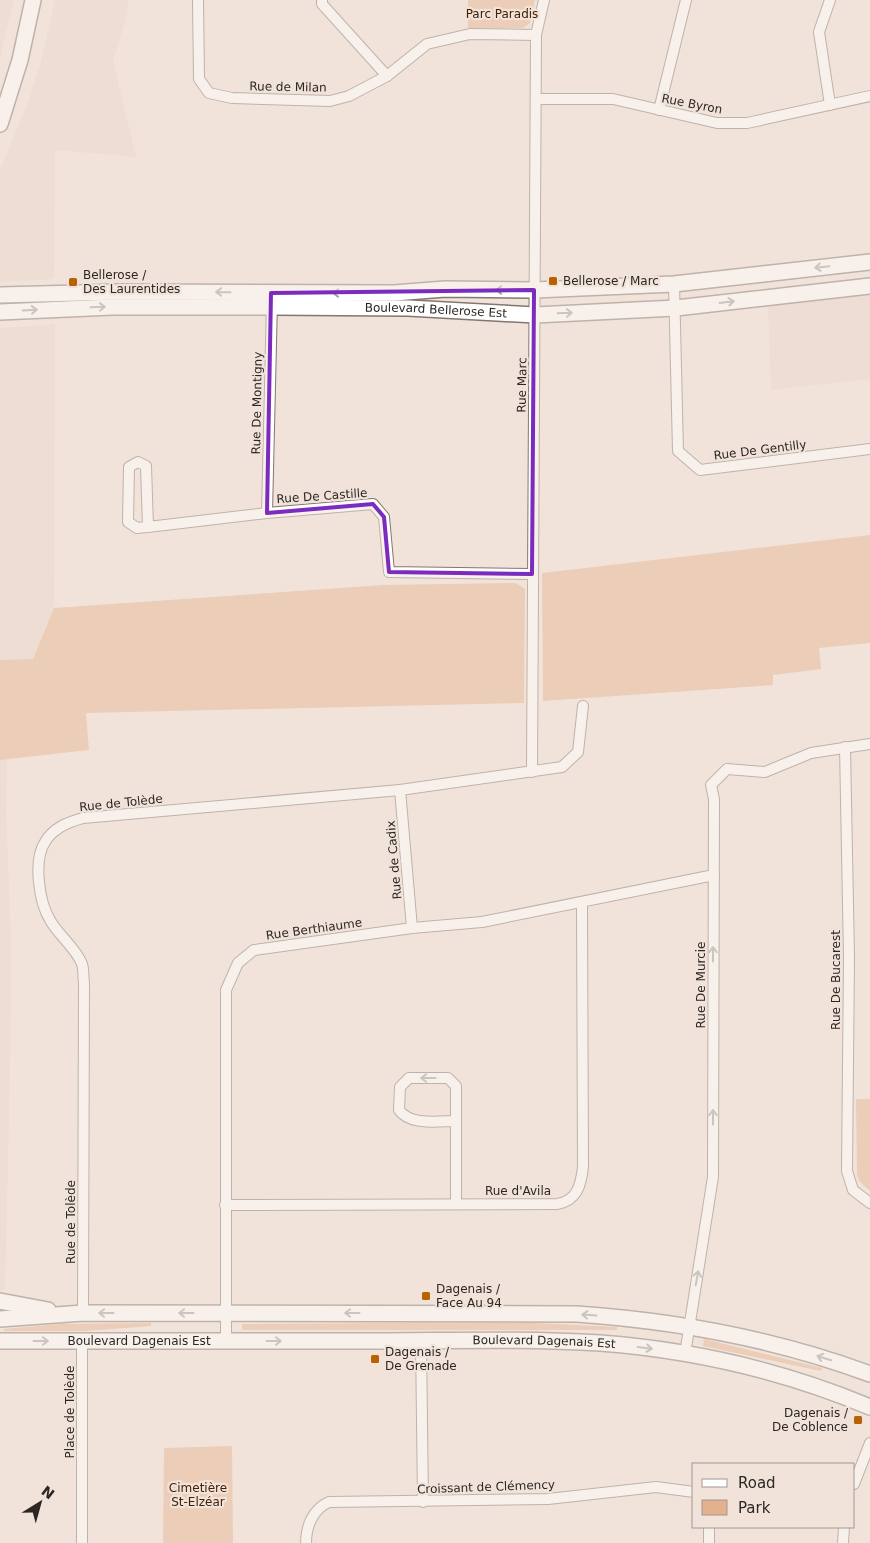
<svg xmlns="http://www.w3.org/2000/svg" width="870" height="1543" font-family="'DejaVu Sans',sans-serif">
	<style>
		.built { fill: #e9d4c8 }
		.green { fill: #e4b18e }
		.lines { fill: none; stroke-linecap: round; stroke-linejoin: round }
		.street-casing { stroke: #83776f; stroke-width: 12 }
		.secondary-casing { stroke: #83776f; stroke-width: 18 }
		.street { stroke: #fff; stroke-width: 10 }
		.secondary { stroke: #fff; stroke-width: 15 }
		.oneway { stroke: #a09e9c }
		.marked { fill: none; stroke: #7b2cbf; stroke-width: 4; stroke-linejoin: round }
		.poi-dot { fill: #ba6100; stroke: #f1e3da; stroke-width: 2 }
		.labels { text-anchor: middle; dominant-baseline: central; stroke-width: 4.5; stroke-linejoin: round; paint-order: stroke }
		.park-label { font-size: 12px; fill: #452000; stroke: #f1e3da }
		.street-label { font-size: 12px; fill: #2c2724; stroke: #f1e3da }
		.poi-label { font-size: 12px; fill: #2c2724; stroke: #f1e3da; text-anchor: start }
	</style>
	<rect width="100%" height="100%" fill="#f1e3da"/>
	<g class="built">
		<polygon points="0,0 14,0 0,58"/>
		<polygon points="55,0 128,0 127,15 113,61 136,157 55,150 54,279 0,282 0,170 28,102 41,62"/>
		<polygon points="870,295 870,379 771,390 768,304"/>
		<polygon points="55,324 54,608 33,659 0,660 0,328"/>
		<polygon points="7,759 6,811 11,940 10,1070 5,1290 0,1290 0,760"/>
	</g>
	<g class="green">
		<polygon points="468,0 535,0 530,23 523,28 468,28"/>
		<polygon points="870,535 870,643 819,648 821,669 773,675 773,685 543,701 542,573"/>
		<polygon points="516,583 525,589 524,703 86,713 89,750 0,760 0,660 33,659 54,608 384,585"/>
		<polygon points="856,1099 870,1099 870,1191 860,1182 857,1175"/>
		<polygon points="151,1323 151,1326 85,1331 4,1331 4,1329 61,1324"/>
		<polygon points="401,1323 535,1323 617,1327 617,1330 242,1330 242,1324"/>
		<polygon points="704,1339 822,1368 821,1371 703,1346"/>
		<polygon points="232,1446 233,1543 163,1543 164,1448"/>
	</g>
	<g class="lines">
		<g class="street-casing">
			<g id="street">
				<polyline points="198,0 199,79 209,93 232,98 330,101 349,96 387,76 427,44 470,34 536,35"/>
				<polyline points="322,0 322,4 387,76"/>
				<polyline points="537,99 613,99 717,123 747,123 870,96"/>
				<polyline points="830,105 819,32 830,0"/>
				<polyline points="659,110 686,0"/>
				<polyline points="674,284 678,451 700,470 870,449"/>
				<polyline points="267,513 272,301"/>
				<polyline points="148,527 146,466 138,462 129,467 128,522 137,528 148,527 267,513 373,504 384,517 389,572 532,574"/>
				<polyline points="845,747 849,957 847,1171 853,1190 870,1203"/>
				<polyline points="532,772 536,35 544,0"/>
				<polyline points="400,790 412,928"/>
				<path d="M456,1204V1086L448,1078H409L400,1087L399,1110C410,1126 439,1121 456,1121"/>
				<path d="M225,1205L557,1204C577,1201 581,1185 583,1167L582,903"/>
				<path d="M83,1313L84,983C83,977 84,970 82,964C76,948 58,935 50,920C39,902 33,860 45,842C53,828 68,822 83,818L400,790L562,767L578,752L583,706"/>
				<polyline points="82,1341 82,1543"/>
				<polyline points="226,1341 226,990 238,963 254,950 412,928 482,922 714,875"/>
				<polyline points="421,1341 423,1502"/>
				<polyline points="685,1354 713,1177 714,799 711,785 727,769 765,772 811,753 870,744"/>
				<polyline points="854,1484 870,1443"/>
				<polyline points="709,1527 709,1543"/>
				<path d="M306,1543C306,1526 313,1509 329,1502L548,1499L656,1487L694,1492"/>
				<polyline points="843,1543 844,1527"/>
			</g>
		</g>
		<g class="secondary-casing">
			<g id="secondary">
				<polyline points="0,124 20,60 33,0"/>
				<polyline points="0,295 118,292 394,293 445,289 534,290 674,284 870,262"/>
				<path id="s1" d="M0,312L112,307H272L408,308L535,315L676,308L870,286"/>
				<polyline points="0,1301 48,1310"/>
				<path d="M0,1319L83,1313L577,1314C677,1321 776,1339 870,1374"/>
				<path id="s2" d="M0,1341C122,1341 244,1341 366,1341C444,1341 523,1338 600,1343C693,1350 784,1371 870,1407"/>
			</g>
		</g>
		<use href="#street" class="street"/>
		<use href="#secondary" class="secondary"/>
	</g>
	<defs><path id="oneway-shaft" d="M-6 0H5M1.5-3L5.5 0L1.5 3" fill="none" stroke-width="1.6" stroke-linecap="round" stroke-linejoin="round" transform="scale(1.25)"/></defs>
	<g class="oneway">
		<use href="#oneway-shaft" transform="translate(822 267) rotate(174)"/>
		<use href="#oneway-shaft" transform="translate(503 290) rotate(-180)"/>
		<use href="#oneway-shaft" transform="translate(223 292) rotate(-179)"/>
		<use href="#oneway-shaft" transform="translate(340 293) rotate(-180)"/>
		<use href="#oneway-shaft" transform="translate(727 302) rotate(-7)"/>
		<use href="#oneway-shaft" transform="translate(98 307) rotate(-2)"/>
		<use href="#oneway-shaft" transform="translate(30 310) rotate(-3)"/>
		<use href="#oneway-shaft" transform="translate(565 313) rotate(-2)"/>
		<use href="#oneway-shaft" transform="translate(713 954) rotate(-90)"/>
		<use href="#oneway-shaft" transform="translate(428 1078) rotate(-180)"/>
		<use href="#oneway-shaft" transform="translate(713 1117) rotate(-90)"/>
		<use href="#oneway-shaft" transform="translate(697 1278) rotate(-80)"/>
		<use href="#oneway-shaft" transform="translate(106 1313) rotate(180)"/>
		<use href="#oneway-shaft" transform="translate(186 1313) rotate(-180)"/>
		<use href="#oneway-shaft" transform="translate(352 1313) rotate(-180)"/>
		<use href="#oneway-shaft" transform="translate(589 1315) rotate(-176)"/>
		<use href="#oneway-shaft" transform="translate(41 1341)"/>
		<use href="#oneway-shaft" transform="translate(274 1341)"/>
		<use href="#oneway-shaft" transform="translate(645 1348) rotate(7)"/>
		<use href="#oneway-shaft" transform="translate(824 1358) rotate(-163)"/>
	</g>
	<path d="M0 0H870V1543H0ZM534,290L532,574L389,572L384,517L373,504L267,513L271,293Z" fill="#f1e3da" fill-opacity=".55" fill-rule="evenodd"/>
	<path class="marked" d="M534,290L532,574L389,572L384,517L373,504L267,513L271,293Z"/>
	<g class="poi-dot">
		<rect x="548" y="276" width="10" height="10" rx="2.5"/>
		<rect x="68" y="277" width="10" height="10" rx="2.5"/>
		<rect x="421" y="1291" width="10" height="10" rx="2.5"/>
		<rect x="370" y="1354" width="10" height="10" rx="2.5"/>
		<rect x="853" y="1415" width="10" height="10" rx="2.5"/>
	</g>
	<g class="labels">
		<g class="park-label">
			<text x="502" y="14">Parc Paradis</text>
			<text x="198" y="1488">Cimetière<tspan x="198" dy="14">St-Elzéar</tspan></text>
		</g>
		<g class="street-label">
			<text transform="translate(288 87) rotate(1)">Rue de Milan</text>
			<text transform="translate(692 104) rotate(11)">Rue Byron</text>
			<text stroke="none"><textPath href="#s1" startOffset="436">Boulevard Bellerose Est</textPath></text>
			<text transform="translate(522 385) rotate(-89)">Rue Marc</text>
			<text transform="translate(257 403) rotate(-89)">Rue De Montigny</text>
			<text transform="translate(760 450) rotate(-7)">Rue De Gentilly</text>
			<text transform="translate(322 496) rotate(-4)">Rue De Castille</text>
			<text transform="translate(121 803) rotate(-6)">Rue de Tolède</text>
			<text transform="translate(394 860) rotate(-95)">Rue de Cadix</text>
			<text transform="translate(314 929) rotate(-8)">Rue Berthiaume</text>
			<text transform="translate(836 980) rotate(-90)">Rue De Bucarest</text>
			<text transform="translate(701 985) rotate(-90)">Rue De Murcie</text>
			<text x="518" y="1191">Rue d'Avila</text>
			<text transform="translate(71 1222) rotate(-90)">Rue de Tolède</text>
			<text stroke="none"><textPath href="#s2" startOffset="139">Boulevard Dagenais Est</textPath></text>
			<text stroke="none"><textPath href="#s2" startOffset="544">Boulevard Dagenais Est</textPath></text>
			<text transform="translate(70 1412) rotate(-90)">Place de Tolède</text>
			<text transform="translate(486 1487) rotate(-2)">Croissant de Clémency</text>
		</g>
		<g class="poi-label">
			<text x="83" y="275">Bellerose /<tspan x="83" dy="14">Des Laurentides</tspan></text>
			<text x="563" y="281">Bellerose / Marc</text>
			<text x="436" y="1289">Dagenais /<tspan x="436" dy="14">Face Au 94</tspan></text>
			<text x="385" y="1352">Dagenais /<tspan x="385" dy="14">De Grenade</tspan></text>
			<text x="848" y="1413" text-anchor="end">Dagenais /<tspan x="848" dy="14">De Coblence</tspan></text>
		</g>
	</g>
	<rect x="692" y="1463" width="162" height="65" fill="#f1e3da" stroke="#a29891"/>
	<rect x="702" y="1479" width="25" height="8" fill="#ffffff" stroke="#a29891"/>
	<text x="738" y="1488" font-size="15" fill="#2c2724">Road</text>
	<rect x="702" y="1500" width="25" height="15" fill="#e4b18e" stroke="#a29891"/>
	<text x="738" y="1513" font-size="15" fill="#2c2724">Park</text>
	<g transform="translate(40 1503) rotate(37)" stroke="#f1e3da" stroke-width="4" paint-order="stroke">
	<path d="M0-4L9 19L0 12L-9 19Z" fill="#2c2724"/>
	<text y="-8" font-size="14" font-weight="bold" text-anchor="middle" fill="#2c2724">N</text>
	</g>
</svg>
